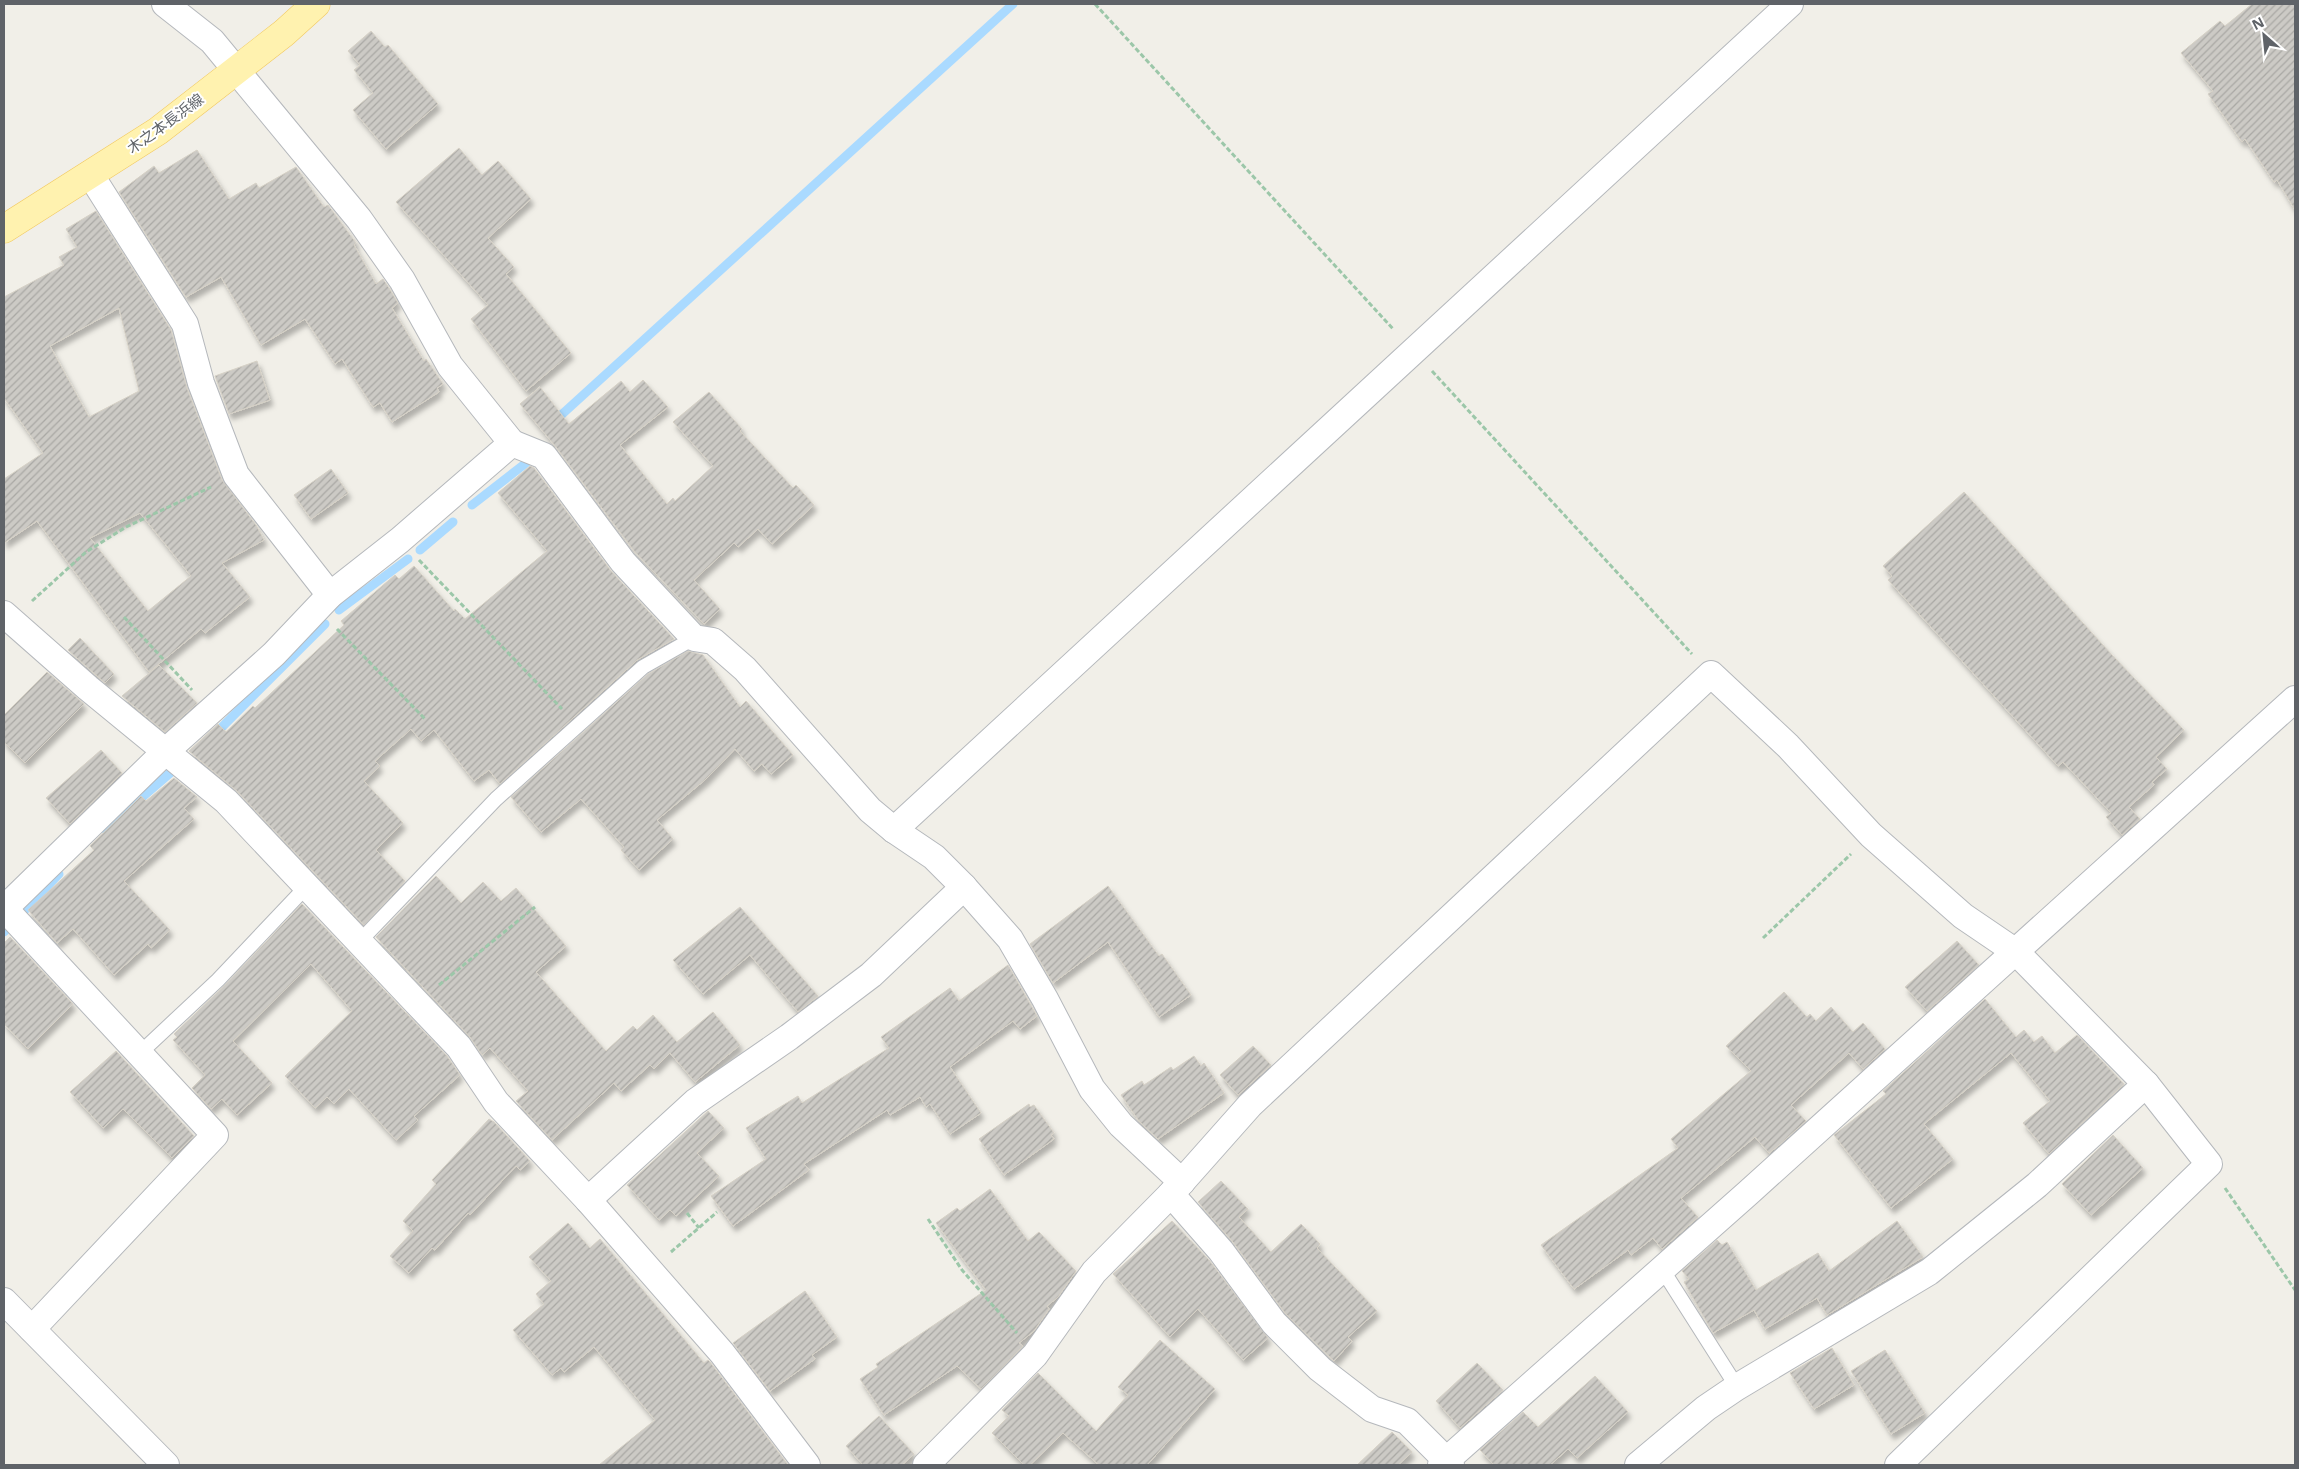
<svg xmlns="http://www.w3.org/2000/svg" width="2299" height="1469" font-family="'Open Sans','Noto Sans JP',sans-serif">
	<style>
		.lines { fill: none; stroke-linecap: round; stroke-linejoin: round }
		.stream { stroke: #aadaff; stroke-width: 9 }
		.building { fill: url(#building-hatch); stroke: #d6d1c6; fill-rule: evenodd; filter: url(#shadow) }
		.service-casing { stroke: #b5b8bc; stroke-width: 16 }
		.minor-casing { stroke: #b5b8bc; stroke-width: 28 }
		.primary-casing { stroke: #f2c960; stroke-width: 29 }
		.path { stroke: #9cc7a9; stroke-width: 3; stroke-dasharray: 5 2.5; stroke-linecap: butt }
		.service { stroke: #fff; stroke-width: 14 }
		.minor { stroke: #fff; stroke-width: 26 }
		.primary { stroke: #fff2af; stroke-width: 28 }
		.labels { text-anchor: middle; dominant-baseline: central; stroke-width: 4; stroke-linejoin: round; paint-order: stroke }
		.street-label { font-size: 15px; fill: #5f6368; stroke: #fff }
	</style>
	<defs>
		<pattern id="building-hatch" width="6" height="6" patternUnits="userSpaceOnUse" patternTransform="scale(1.25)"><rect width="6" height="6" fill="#cccac5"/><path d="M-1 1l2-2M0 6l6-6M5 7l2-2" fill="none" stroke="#a9a8a4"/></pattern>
		<filter id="shadow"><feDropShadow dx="3" dy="5.5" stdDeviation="2.5" flood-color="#0004"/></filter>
	</defs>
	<rect width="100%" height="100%" fill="#f1efe8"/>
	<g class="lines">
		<g class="stream">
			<polyline points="559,417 1013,4"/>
			<polyline points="472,505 526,463"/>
			<polyline points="420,550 453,522"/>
			<polyline points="339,610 408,559"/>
			<polyline points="214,735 325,624"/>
			<polyline points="105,829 176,768"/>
			<polyline points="4,932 59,874"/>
		</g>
	</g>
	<g class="building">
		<polygon points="2252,4 2295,4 2295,210 2277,180 2274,182 2245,139 2242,142 2208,94 2213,91 2181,53 2220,21 2225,26"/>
		<polygon points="371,31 385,47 388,45 438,104 386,149 353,110 373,93 354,70 360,65 348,51"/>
		<polygon points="459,148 482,175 498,161 531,199 488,238 514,267 506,274 571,353 526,391 471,319 488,305 396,202"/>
		<polygon points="197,150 229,199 256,183 259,188 296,167 324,207 328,205 356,243 354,245 376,284 383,279 389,288 398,303 392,308 424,361 426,359 443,384 437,388 439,392 392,422 380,403 373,407 342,359 335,364 305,319 261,345 221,277 186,297 119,192 154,166 159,173"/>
		<path d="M96,211L171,330L187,388L222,480L256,525L264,540L222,563L250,597L205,633L201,629L149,672L37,521L4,543V479L43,453L4,398V297L64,265L59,257L77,247L66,229ZM119,308L139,391L89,417L50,346ZM140,513L191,576L148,611L90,538Z"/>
		<polygon points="257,361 270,400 229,414 215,376"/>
		<polygon points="643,380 668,407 620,445 667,504 673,498 675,501 713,466 673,422 709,392 742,429 740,431 793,488 796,485 814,505 772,544 758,529 738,547 734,543 694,580 720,609 704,624 635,552 556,447 520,404 540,387 569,424 621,381 630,392"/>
		<polygon points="530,466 534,468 611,571 674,639 637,660 500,784 489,770 474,781 434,730 421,741 411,729 375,761 380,766 364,781 403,823 376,850 405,881 364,925 237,791 189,751 218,724 226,732 253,706 255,708 344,625 341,621 395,575 399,579 414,566 454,611 455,609 465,619 547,551 498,493"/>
		<polygon points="331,469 348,493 311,519 294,495"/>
		<polygon points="1964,492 2113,656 2184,730 2156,757 2167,769 2152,782 2154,785 2129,807 2140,819 2122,835 2106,817 2111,813 2063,762 2058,766 1888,580 1892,576 1883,566"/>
		<polygon points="80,638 114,674 105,683 68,650"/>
		<polygon points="688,651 703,655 740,707 746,701 793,755 771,774 762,764 754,771 735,749 706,779 657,820 673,839 639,870 621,850 624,847 581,799 541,832 511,797 648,674"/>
		<polygon points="159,665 197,703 165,732 122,696"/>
		<polygon points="47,672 84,704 25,763 4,742 4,715"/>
		<polygon points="101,750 122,773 70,824 46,798"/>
		<polygon points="174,778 197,797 184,808 194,819 124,881 170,930 151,948 148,944 114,975 73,929 57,943 28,910 94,850 90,846 141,796 146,801"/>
		<polygon points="436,876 461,903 483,882 501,901 516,888 566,946 536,972 606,1051 633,1026 637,1030 653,1015 677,1042 713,1012 740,1045 695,1082 670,1053 654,1069 650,1065 621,1091 614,1083 552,1140 516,1101 528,1091 490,1048 482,1055 470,1037 376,937"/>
		<polygon points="1108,886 1159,956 1162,954 1191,995 1159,1017 1108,942 1053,983 1030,944"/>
		<polygon points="302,904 447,1056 460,1075 414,1116 418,1120 396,1140 349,1089 334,1104 327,1097 315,1108 285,1076 352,1011 311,964 233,1041 272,1083 237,1115 222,1099 211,1109 192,1088 205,1075 173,1040 177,1037 174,1034 224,986"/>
		<polygon points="740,907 818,996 798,1012 750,955 703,994 673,960"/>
		<polygon points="10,937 73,1004 28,1049 4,1024 4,943"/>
		<polygon points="1957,941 1979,965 1927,1011 1905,987"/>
		<polygon points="1008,965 1037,1016 1020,1029 1013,1021 950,1067 981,1113 950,1134 930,1104 926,1107 920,1097 890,1115 887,1110 804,1164 809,1170 733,1226 711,1196 766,1159 746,1128 798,1096 802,1103 889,1048 881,1037 950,988 959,1001"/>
		<polygon points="1784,992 1807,1017 1810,1014 1816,1021 1831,1007 1853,1032 1863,1023 1885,1049 1863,1069 1849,1053 1791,1105 1806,1121 1779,1145 1769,1153 1755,1137 1681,1198 1698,1217 1662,1249 1653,1238 1631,1255 1628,1250 1574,1289 1541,1245 1678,1148 1671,1139 1751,1071 1726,1046"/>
		<polygon points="1985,999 2016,1037 2024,1030 2034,1042 2042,1036 2055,1053 2077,1035 2124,1084 2049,1154 2023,1123 2050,1101 2011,1053 1924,1124 1953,1159 1891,1208 1834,1135 1886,1094 1883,1091"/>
		<polygon points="1253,1046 1271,1065 1238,1095 1220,1075"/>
		<polygon points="116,1051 194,1136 172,1158 123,1109 103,1128 70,1092"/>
		<polygon points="1194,1056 1201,1066 1204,1063 1224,1093 1158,1139 1139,1121 1121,1095 1142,1081 1144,1085 1171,1067 1173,1070"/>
		<polygon points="1029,1104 1030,1107 1034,1105 1054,1133 1051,1135 1054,1139 1004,1175 979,1139"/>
		<polygon points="708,1111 724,1128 697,1153 719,1176 676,1216 670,1210 659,1220 627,1185"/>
		<polygon points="489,1119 494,1122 530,1161 520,1170 516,1166 470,1215 468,1213 435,1250 432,1248 409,1273 390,1256 413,1231 403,1221 436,1184 432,1180"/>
		<polygon points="2113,1135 2143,1168 2091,1215 2062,1184"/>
		<polygon points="1221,1181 1248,1209 1239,1217 1271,1252 1301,1224 1320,1244 1317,1248 1377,1311 1348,1337 1352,1341 1334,1361 1285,1313 1233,1242 1198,1202"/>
		<polygon points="990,1189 1028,1241 1039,1232 1076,1271 1058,1297 1047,1306 1049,1309 1034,1331 1019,1343 1023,1346 981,1389 957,1366 884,1415 860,1379 878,1367 876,1364 986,1290 936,1223 957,1208 960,1211"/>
		<polygon points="1172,1221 1209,1260 1268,1338 1243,1360 1198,1309 1170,1337 1113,1274"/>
		<polygon points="1897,1221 1923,1257 1827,1315 1817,1298 1765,1329 1754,1310 1713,1333 1684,1282 1689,1279 1682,1271 1717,1240 1722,1245 1727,1242 1756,1290 1818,1253 1829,1271"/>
		<polygon points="568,1223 590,1248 600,1239 704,1363 708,1360 710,1362 788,1465 599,1465 655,1420 594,1347 564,1372 561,1368 552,1375 513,1330 544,1304 536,1294 551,1281 529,1257"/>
		<polygon points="805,1291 837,1337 812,1355 815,1359 770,1391 733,1343"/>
		<polygon points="1160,1340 1215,1389 1147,1465 1099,1465 1063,1433 1030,1465 1024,1465 992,1433 1009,1416 1002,1410 1038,1373 1096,1431 1128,1395 1118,1387"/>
		<polygon points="1832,1348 1854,1385 1814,1409 1790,1373"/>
		<polygon points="1885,1350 1925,1413 1891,1434 1851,1371"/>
		<polygon points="1477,1363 1503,1390 1460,1428 1436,1401"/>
		<polygon points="1595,1376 1628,1412 1577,1458 1568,1449 1550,1465 1494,1465 1480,1450 1523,1412 1538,1427"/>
		<polygon points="879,1416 914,1454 902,1465 863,1465 846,1446"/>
		<polygon points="1392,1432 1412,1452 1398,1465 1357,1465"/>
	</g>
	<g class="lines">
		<g class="service-casing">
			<g id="service">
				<polyline points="359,942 496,799 643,667 694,638"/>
				<polyline points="139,1054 218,980 307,886"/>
				<polyline points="1662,1269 1737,1387"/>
			</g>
		</g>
		<g class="minor-casing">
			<g id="minor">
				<polyline points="90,174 185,324 201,383 236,475 330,595"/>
				<polyline points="512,443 544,456 623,562 694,638 713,641 745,669 870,810 894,830 934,857 964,887 1010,939 1045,999 1092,1089 1121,1125 1182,1182"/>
				<polyline points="4,614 88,688 226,801 417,1003 459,1047 496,1102 588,1200 722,1353 807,1465"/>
				<polyline points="894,830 1790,4"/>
				<polyline points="4,908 215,1135 32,1329"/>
				<polyline points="4,909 166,751 274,654 330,595 400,540 512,443 450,366 402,280 359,219 212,41 165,4"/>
				<polyline points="1171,1194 1221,1251 1274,1323 1320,1369 1372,1409 1407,1421 1451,1465"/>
				<polyline points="588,1200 695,1102 789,1037 871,975 964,887"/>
				<polyline points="4,1301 166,1465"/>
				<polyline points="926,1465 1035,1355 1094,1272 1171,1194 1250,1105 1711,674 1788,746 1871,835 1963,916 2016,952 2146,1084 2209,1164 1898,1465"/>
				<polyline points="1441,1465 1748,1193 2295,699"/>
				<polyline points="1638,1465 1706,1408 1737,1387 1929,1272 2037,1185 2146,1084"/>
			</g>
		</g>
		<g class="primary-casing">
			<polyline id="primary" points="4,229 158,131 284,33 316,4"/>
		</g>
		<g class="path">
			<polyline points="1095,4 1394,330"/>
			<polyline points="1432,371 1692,654"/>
			<polyline points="419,560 562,709"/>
			<polyline points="32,601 86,552 126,527 211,487"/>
			<polyline points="124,617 192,690"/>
			<polyline points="337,629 426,720"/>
			<polyline points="1763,938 1851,854"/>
			<polyline points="439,985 535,907"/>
			<polyline points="2225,1188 2295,1290"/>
			<polyline points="687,1213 699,1228"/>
			<polyline points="928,1219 962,1270 1017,1333"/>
			<polyline points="671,1252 717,1212"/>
		</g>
		<use href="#service" class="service"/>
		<use href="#minor" class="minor"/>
		<use href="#primary" class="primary"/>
	</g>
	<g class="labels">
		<g class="street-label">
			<text transform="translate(165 123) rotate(-36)">木之本長浜線</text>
		</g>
	</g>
	<rect width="2299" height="1469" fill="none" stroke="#5f6368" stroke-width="10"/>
	<g transform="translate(2264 35) rotate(333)" stroke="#ffffff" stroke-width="4" paint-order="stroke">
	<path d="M0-4L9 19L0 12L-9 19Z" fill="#5f6368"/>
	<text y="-8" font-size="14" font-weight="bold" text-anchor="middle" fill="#5f6368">N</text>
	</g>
</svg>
